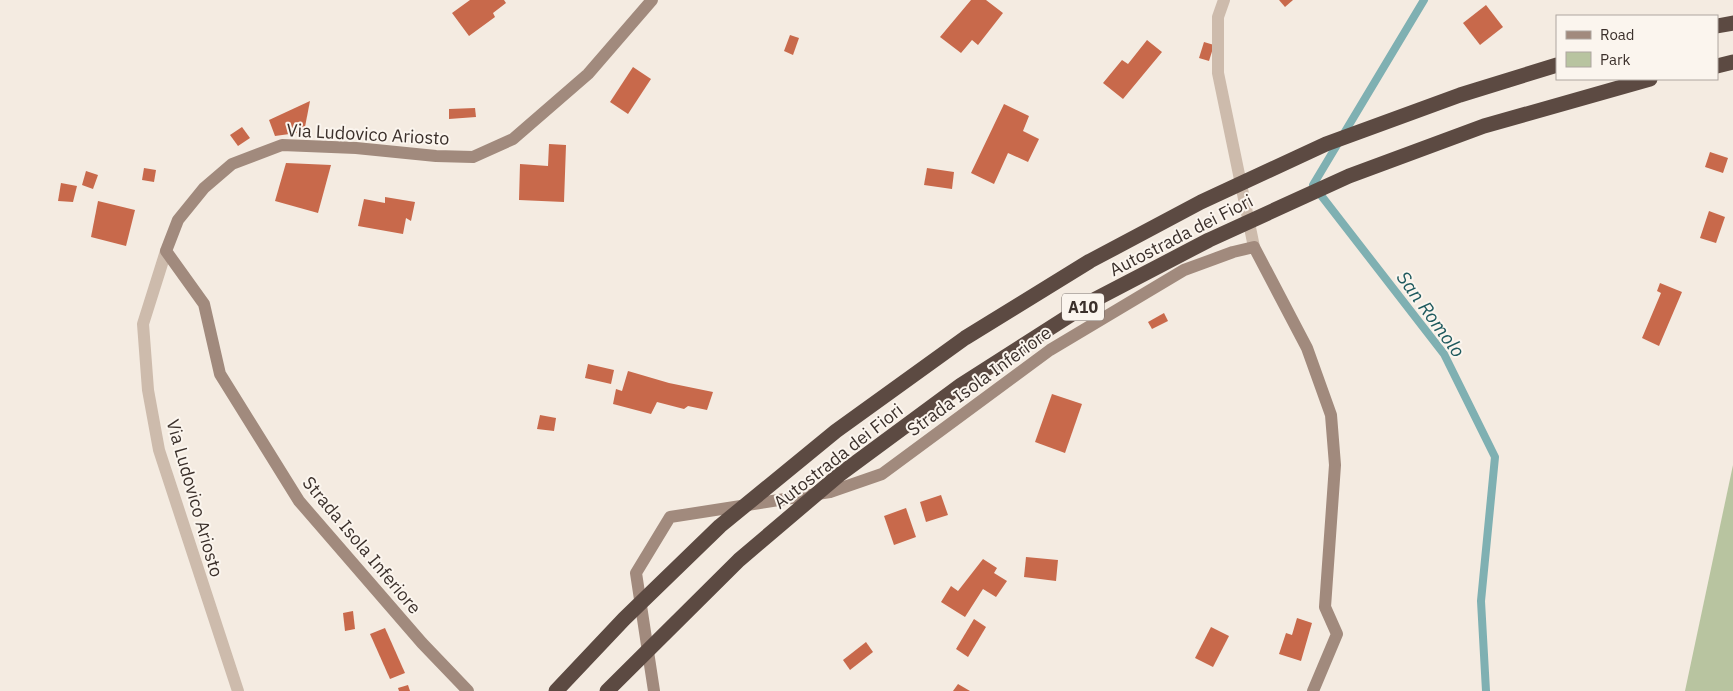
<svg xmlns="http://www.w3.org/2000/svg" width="1733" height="691" font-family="'IBM Plex Sans',sans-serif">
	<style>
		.green { fill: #b8c4a0 }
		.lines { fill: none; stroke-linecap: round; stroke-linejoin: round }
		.stream { stroke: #7fb0b2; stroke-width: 8 }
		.building { fill: #c8694b }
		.street { stroke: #cdbbac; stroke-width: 12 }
		.secondary { stroke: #a18a7d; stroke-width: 12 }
		.highway { stroke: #5c4a42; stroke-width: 15 }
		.highway-bridge { stroke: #5c4a42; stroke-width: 15 }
		.labels { text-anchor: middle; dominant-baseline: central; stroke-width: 4; stroke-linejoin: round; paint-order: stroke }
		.shield { fill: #fbf5ee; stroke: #756b66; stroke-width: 1 }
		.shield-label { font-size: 16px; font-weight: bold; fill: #3b302b }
		.street-label { font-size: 18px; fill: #3b302b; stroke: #fbf5ee }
		.water-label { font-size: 19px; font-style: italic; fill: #1f5a5e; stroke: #fbf5ee }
	</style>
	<rect width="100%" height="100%" fill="#f4ebe1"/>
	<polygon class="green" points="1733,465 1733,691 1685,691"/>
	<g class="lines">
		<polyline class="stream" points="1424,0 1313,185 1444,354 1495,457 1481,601 1486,691"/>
	</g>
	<g class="building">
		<polygon points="470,0 504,0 506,3 493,13 495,17 469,36 452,13"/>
		<polygon points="971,0 986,0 1003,13 978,45 972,40 961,53 940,37"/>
		<polygon points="1279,0 1293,0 1285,7"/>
		<polygon points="1486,5 1503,27 1480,45 1463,23"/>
		<polygon points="790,35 799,38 793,55 784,51"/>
		<polygon points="1147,40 1162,52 1123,99 1103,83 1122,60 1128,64"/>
		<polygon points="1204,42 1214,45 1209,61 1199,58"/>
		<polygon points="633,67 651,79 628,114 610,102"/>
		<polygon points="310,101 304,132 275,136 269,120"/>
		<polygon points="1004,104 1029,116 1023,131 1039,139 1028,162 1008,153 994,184 971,173"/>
		<polygon points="475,108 476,117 449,119 449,109"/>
		<polygon points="242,127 250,138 238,146 230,135"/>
		<polygon points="549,144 566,145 564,202 519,200 520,164 548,166"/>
		<polygon points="1710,152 1728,158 1723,173 1705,167"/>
		<polygon points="286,163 331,165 318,213 275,201"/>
		<polygon points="144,168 156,170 154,182 142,180"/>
		<polygon points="927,168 954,172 952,189 924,185"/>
		<polygon points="86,171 98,175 93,189 82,185"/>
		<polygon points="61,183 77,186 73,202 58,201"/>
		<polygon points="385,197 415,202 411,221 406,218 403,234 358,226 364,199 385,203"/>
		<polygon points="98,201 135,210 126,246 91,237"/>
		<polygon points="1709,211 1725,217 1716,243 1700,238"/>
		<polygon points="1660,283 1682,292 1659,346 1642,338 1661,293 1657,291"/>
		<polygon points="1164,313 1168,321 1152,329 1148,322"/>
		<polygon points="588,364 614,370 611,384 585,378"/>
		<polygon points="628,371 669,383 713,392 707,410 688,406 684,409 657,402 651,414 613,404 616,389 622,391"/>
		<polygon points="1052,394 1082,404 1065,453 1035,442"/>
		<polygon points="540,415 556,418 554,431 537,429"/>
		<polygon points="941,495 948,515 926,522 920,502"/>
		<polygon points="906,508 916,537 894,545 884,516"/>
		<polygon points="1026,557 1058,560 1056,581 1024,577"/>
		<polygon points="983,559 997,568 994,573 1007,581 996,597 983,589 965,617 941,602 951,586 958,591"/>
		<polygon points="353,611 355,629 345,631 343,613"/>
		<polygon points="1297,618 1312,623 1301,661 1279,654 1286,633 1292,635"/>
		<polygon points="974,619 986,627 968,657 956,649"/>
		<polygon points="1211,627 1229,636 1213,667 1195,658"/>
		<polygon points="385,628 405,673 390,679 370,634"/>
		<polygon points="866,642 873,652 850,670 843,660"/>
		<polygon points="958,684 970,691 953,691"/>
		<polygon points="408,685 410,691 399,691 398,688"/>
	</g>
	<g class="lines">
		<g class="street">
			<polyline points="1224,0 1218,17 1218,73 1254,247"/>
			<polyline points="166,251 143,324 148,390 159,450 238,691"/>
		</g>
		<g class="secondary">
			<polyline points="468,691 422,643 299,501 220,374 204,304 166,251 178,220 204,188 232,164 282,145 356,148 436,156 473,157 513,139 588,74 652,0"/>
			<polyline points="654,691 636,573 670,517 830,492 882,474 1050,350 1184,270 1233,252 1254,247 1307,348 1331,415 1335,465 1325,607 1337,634 1313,691"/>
		</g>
		<g class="highway">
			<polyline points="1717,26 1733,23"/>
			<polyline points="1717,66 1733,62"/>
		</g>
		<g class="highway-bridge">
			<polyline points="556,691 624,619 720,526 836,431 965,338 1090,261 1201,202 1326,144 1460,95 1557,65"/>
			<polyline points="607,691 739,560 839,475 961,385 1094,300 1209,240 1349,176 1484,126 1650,79"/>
		</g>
	</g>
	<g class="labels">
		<rect class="shield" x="1062" y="293.5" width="42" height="27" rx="4"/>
		<g class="shield-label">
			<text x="1083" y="307">A10</text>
		</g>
		<g class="street-label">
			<text transform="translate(368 134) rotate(3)">Via Ludovico Ariosto</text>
			<text transform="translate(1181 235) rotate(-27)">Autostrada dei Fiori</text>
			<text transform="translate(979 381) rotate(-36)">Strada Isola Inferiore</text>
			<text transform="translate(838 456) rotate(-38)">Autostrada dei Fiori</text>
			<text transform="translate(195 498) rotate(74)">Via Ludovico Ariosto</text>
			<text transform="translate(362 545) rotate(50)">Strada Isola Inferiore</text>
		</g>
		<g class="water-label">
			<text transform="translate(1431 314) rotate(54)">San Romolo</text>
		</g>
	</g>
	<rect x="1556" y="15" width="162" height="65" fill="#fbf5ee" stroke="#aea6a0"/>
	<rect x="1566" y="31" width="25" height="8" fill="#a18a7d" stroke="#aea6a0"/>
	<text x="1600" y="40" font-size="15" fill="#3b302b">Road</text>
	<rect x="1566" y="52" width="25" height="15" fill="#b8c4a0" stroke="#aea6a0"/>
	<text x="1600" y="65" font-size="15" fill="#3b302b">Park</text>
</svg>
